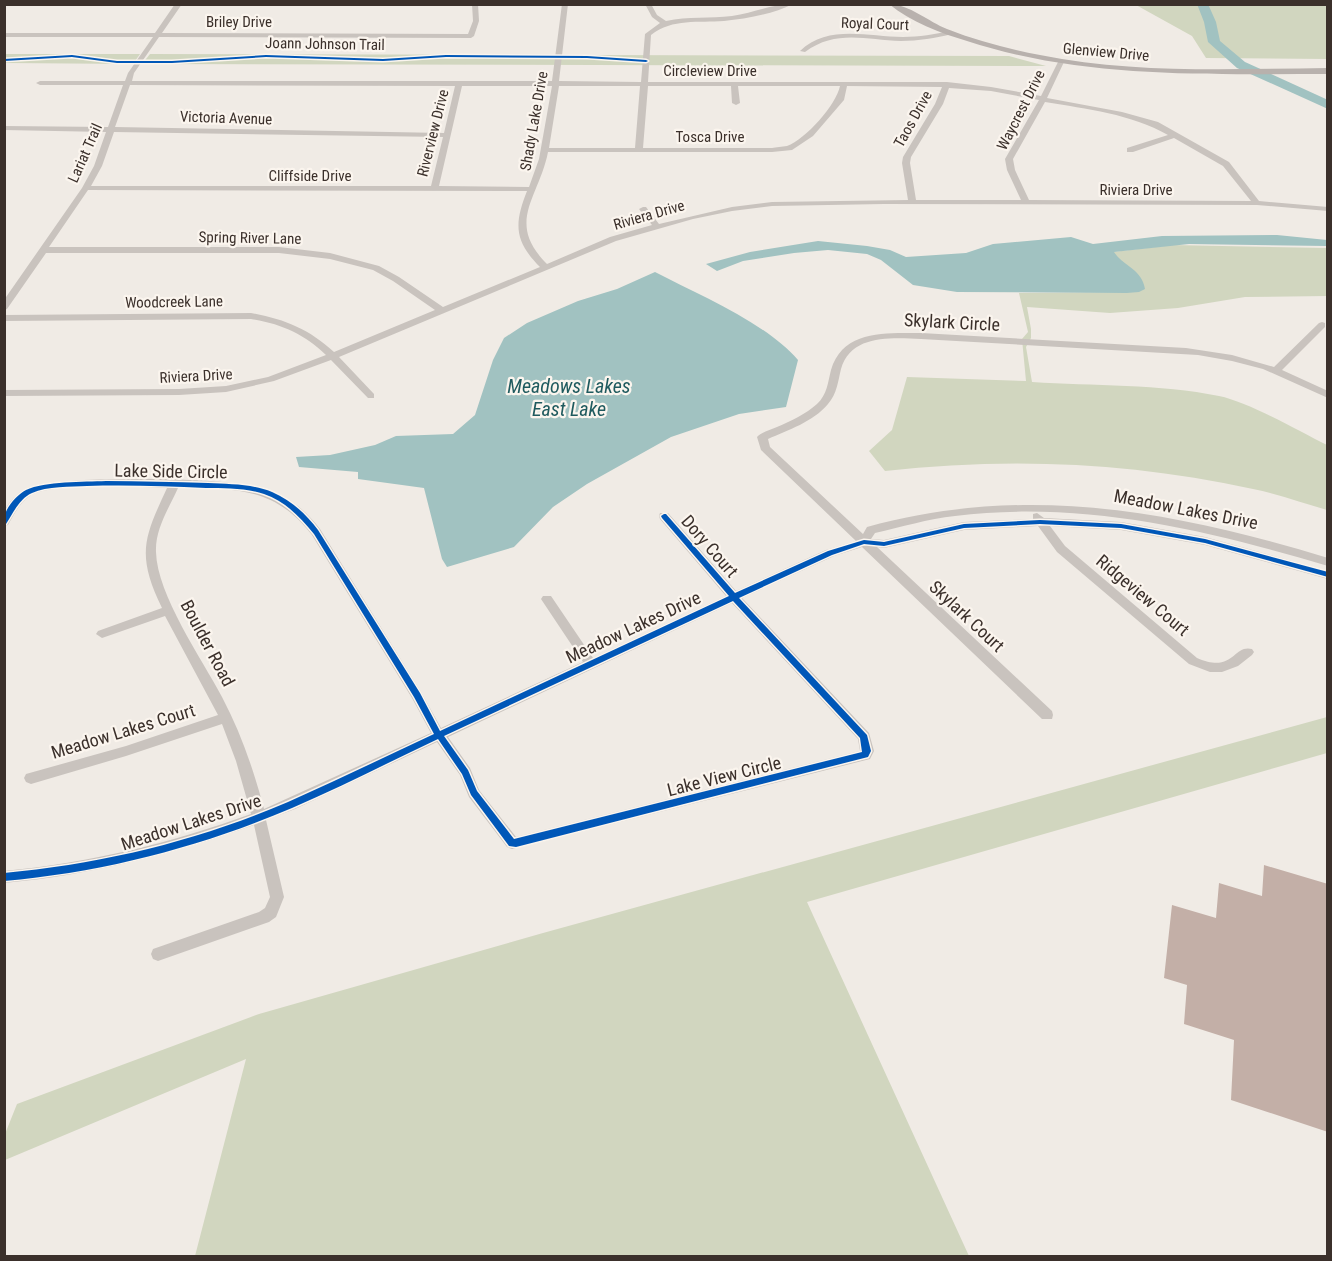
<svg xmlns="http://www.w3.org/2000/svg" width="1332" height="1261" font-family="'Roboto Condensed',sans-serif">
	<style>
		.green { fill: #d1d6bf }
		.water { fill: #a1c2c1 }
		.lines { fill: none; stroke-linecap: round; stroke-linejoin: round }
		.river { fill: #a1c2c1; fill-rule: evenodd }
		.building { fill: #c3afa7 }
		.minor { fill: #c9c3be; fill-rule: evenodd }
		.major { fill: #b8b1ad; fill-rule: evenodd }
		.cycleway-casing { stroke: #fbf5ee; stroke-width: 3 }
		.cycleway { fill: #0057b8; fill-rule: evenodd }
		.labels { text-anchor: middle; dominant-baseline: central; stroke-width: 4.5; stroke-linejoin: round; paint-order: stroke }
		.far-street-label { font-size: 15px; fill: #3b302b; stroke: #fbf5ee }
		.street-label { font-size: 18px; fill: #3b302b; stroke: #fbf5ee }
		.water-label { font-size: 20px; font-style: italic; fill: #1f5a5e; stroke: #fbf5ee }
	</style>
	<rect width="100%" height="100%" fill="#f0ebe5"/>
	<g class="green">
		<polygon points="1136,5 1327,5 1327,59 1206,58 1192,36"/>
		<polygon points="5,54 140,54 133,64 5,63"/>
		<polygon points="150,54 1009,56 1046,66 142,64"/>
		<path d="M1172,245L1327,248V296L1245,297L1178,308L1110,313L1027,307L1031,329V338L1026,347L1032,382C1093,386 1160,384 1219,396C1249,402 1298,431 1327,445V510C1303,503 1278,494 1253,489C1131,462 1008,457 885,471L869,451L892,430L907,377L1026,381L1022,339L1028,332L1019,293L1139,292L1113,252Z"/>
		<polygon points="1327,717 1327,753 807,902 969,1256 195,1256 246,1059 5,1160 5,1134 17,1104 259,1014 543,933"/>
	</g>
	<g class="water">
		<path d="M1277,235L1327,240V246L1189,244L1114,252C1123,266 1142,269 1145,289L1139,292L1127,293L957,292L913,285L881,260L867,254L828,250L794,253L743,261L717,271L706,264L750,252L818,241L867,246L890,250L906,257L966,253L993,244L1071,237L1093,244L1162,236Z"/>
		<path d="M655,272C699,295 765,322 798,360L786,407L739,414L671,437L587,484L553,507L514,547L447,567L442,559L424,488L358,479V472L299,467L296,457L330,455L375,445L396,436L453,434L475,415L493,360L504,338L527,323L578,301L617,289Z"/>
	</g>
	<g class="lines">
		<polygon class="river" points="1197,4 1208,4 1216,22 1220,41 1245,62 1328,100 1328,109 1237,68 1208,42 1204,22"/>
	</g>
	<polygon class="building" points="1264,865 1328,884 1328,1132 1231,1100 1234,1040 1184,1024 1187,985 1164,978 1172,905 1216,918 1219,883 1262,896"/>
	<g class="lines">
		<g class="minor">
			<path d="M175,4H182L162,33L468,34L473,21L472,4H478L479,21L474,36L471,38L159,37L134,73L132,81H552L562,4H568L559,81L641,82L645,34L660,23L652,17L645,4H651L657,15L666,21C688,16 710,19 732,16C753,13 772,4 793,4C773,14 746,19 724,21C698,23 673,18 651,35L648,82H947L991,87L1041,96L1058,62L1061,60L1064,62L1047,98L1122,112L1158,122L1229,162L1259,201L1328,207V211L1257,205L884,204L772,206L732,211L693,219L616,241L339,357L374,394V398H368L331,360L274,381L226,392L179,395L4,396V390L179,389L226,386L268,377L326,355C304,334 282,324 251,319L4,321V315L251,313C284,319 309,329 334,352L435,310L393,281L373,270L330,259L279,253H46L7,309L4,310V300L82,188L94,166L106,132L4,130V126L108,127L123,85H40L36,83L40,81H125L128,73L153,37H4V33H155ZM130,85L455,86L444,133L115,127ZM462,86H552L539,159L529,187L439,186ZM559,86H640L635,148H549ZM648,86H731L732,103L736,105L740,103L738,86H840C836,105 806,139 787,146C782,147 776,147 772,148H643ZM847,86L942,87L935,104L903,157L902,163L908,200L772,202L732,207L659,224L646,207H643L639,209L652,225L610,237L547,264C505,222 539,198 548,152H772L792,150L813,136L844,100ZM949,88L991,91L1039,100L1005,159L1007,170L1021,200H916L910,163L911,157L943,104ZM1045,102C1087,109 1131,114 1168,135L1127,148V152H1133L1174,138L1223,166L1251,201L1029,200L1015,170L1013,159ZM114,132L443,137L431,186H91L102,166ZM88,190L527,191C514,224 514,241 540,267L443,307L399,277L379,266L330,253L279,247H49Z"/>
			<path d="M950,31L952,32V34C936,38 918,41 901,41C866,40 836,29 805,52L800,51C828,24 868,37 903,37C919,37 935,34 950,31Z"/>
			<path d="M1322,322L1325,323V327L1282,370L1328,391V398L1263,369L1232,361L1198,355L921,339C892,338 851,334 841,369C838,381 837,394 828,404C813,422 788,430 768,439L770,447L863,534L867,527C1025,483 1174,511 1328,558V566C1207,530 1082,500 955,516C928,519 901,527 875,533L871,539L884,540L964,522L1033,519V514L1037,513L1044,518L1121,522L1205,537L1328,571V579L1205,545L1121,530L1050,526L1065,546L1197,658C1234,674 1233,644 1252,649L1254,652L1252,655L1238,666L1222,672H1210L1189,664L1057,552L1038,526L964,530L884,548L877,547L1052,711L1053,715L1052,719H1042L862,547L834,556L742,598L869,733L874,751L870,759L512,849L507,847L469,797L460,775L437,742L295,809L266,820L284,897L276,917L269,922L158,961L153,959L151,954L153,949L259,912L265,908L270,897L254,825C172,854 91,875 4,883V871C90,863 171,843 251,814L236,761L222,724L126,756L31,784L26,782L24,778L26,774L126,746L218,715L165,616L102,638L96,634L98,631L162,608C136,554 144,538 167,488C140,487 51,483 31,495C20,502 14,514 8,525L4,526C4,522 3,516 4,512C7,504 18,492 26,489C58,474 231,477 266,489C289,496 306,511 320,529L421,692L441,728L583,662L541,599L543,596H551L593,658L726,596L660,519L659,516L660,513H668L736,591L826,550L856,541L761,450L757,437C762,432 770,430 777,427C791,421 806,414 817,404C827,395 828,382 831,370C843,329 887,333 921,333L1186,348L1232,355L1274,367L1319,323ZM178,488C235,489 274,486 312,535L412,698L431,733L264,809C254,771 241,733 222,697C202,659 157,595 156,552C155,529 169,508 178,488ZM732,603L858,739L860,751L516,837L479,790L470,768L448,737Z"/>
		</g>
		<path class="major" d="M889,4C909,4 929,22 947,29C977,41 1009,49 1040,55C1134,74 1232,69 1328,68V74C1207,74 1083,79 967,41C940,33 911,22 889,4Z"/>
		<g class="cycleway-casing">
			<g id="cycleway">
				<polygon points="72,55 117,61 172,61 266,55 383,59 446,55 587,56 646,60 648,61 646,62 587,58 446,57 383,61 266,57 172,63 117,63 72,57 4,61 4,59"/>
				<path d="M106,481C140,481 174,482 208,483C229,484 253,484 272,492C291,500 306,514 318,530L420,693L440,731L729,596L662,518L661,516L664,514H666L735,593L828,551L864,540L884,542L964,524L1040,520L1121,524L1205,539L1328,572V577L1205,543L1121,528L1040,524L964,528L884,546L864,544L832,555L739,598L867,735L871,751L868,757L516,847L509,846L471,795L462,774L438,739C389,762 341,787 292,808C200,847 105,872 4,881V873C102,864 198,841 288,802C337,780 385,757 434,734L414,697L314,534C300,517 285,501 264,494C246,488 224,488 206,488C166,486 126,485 87,486C71,487 47,486 32,493C20,498 13,513 6,524H4C4,523 4,516 5,515C7,506 18,494 26,490C45,481 84,482 106,481ZM733,601L860,738L862,752L514,839L477,791L468,770L444,736Z"/>
			</g>
		</g>
		<use href="#cycleway" class="cycleway"/>
	</g>
	<g class="labels">
		<g class="far-street-label">
			<text x="239" y="22">Briley Drive</text>
			<text transform="translate(875 24) rotate(2)">Royal Court</text>
			<text transform="translate(325 44) rotate(1)">Joann Johnson Trail</text>
			<text transform="translate(1106 52) rotate(5)">Glenview Drive</text>
			<text x="710" y="71">Circleview Drive</text>
			<text transform="translate(1021 110) rotate(-63)">Waycrest Drive</text>
			<text transform="translate(226 118) rotate(2)">Victoria Avenue</text>
			<text transform="translate(913 119) rotate(-61)">Taos Drive</text>
			<text transform="translate(534 121) rotate(-80)">Shady Lake Drive</text>
			<text transform="translate(433 133) rotate(-76)">Riverview Drive</text>
			<text x="710" y="137">Tosca Drive</text>
			<text transform="translate(85 153) rotate(-66)">Lariat Trail</text>
			<text x="310" y="176">Cliffside Drive</text>
			<text x="1136" y="190">Riviera Drive</text>
			<text transform="translate(649 215) rotate(-16)">Riviera Drive</text>
			<text transform="translate(250 238) rotate(1)">Spring River Lane</text>
			<text transform="translate(174 302) rotate(-1)">Woodcreek Lane</text>
			<text transform="translate(196 376) rotate(-3)">Riviera Drive</text>
		</g>
		<g class="street-label">
			<text transform="translate(952 322) rotate(3)">Skylark Circle</text>
			<text transform="translate(171 471) rotate(1)">Lake Side Circle</text>
			<text transform="translate(1186 509) rotate(11)">Meadow Lakes Drive</text>
			<text transform="translate(710 546) rotate(49)">Dory Court</text>
			<text transform="translate(1143 595) rotate(40)">Ridgeview Court</text>
			<text transform="translate(967 616) rotate(43)">Skylark Court</text>
			<text transform="translate(633 627) rotate(-25)">Meadow Lakes Drive</text>
			<text transform="translate(208 643) rotate(62)">Boulder Road</text>
			<text transform="translate(123 731) rotate(-17)">Meadow Lakes Court</text>
			<text transform="translate(724 776) rotate(-14)">Lake View Circle</text>
			<text transform="translate(191 822) rotate(-18)">Meadow Lakes Drive</text>
		</g>
		<g class="water-label">
			<text x="569" y="386">Meadows Lakes<tspan x="569" dy="23">East Lake</tspan></text>
		</g>
	</g>
	<rect width="1332" height="1261" fill="none" stroke="#3b302b" stroke-width="12"/>
</svg>
